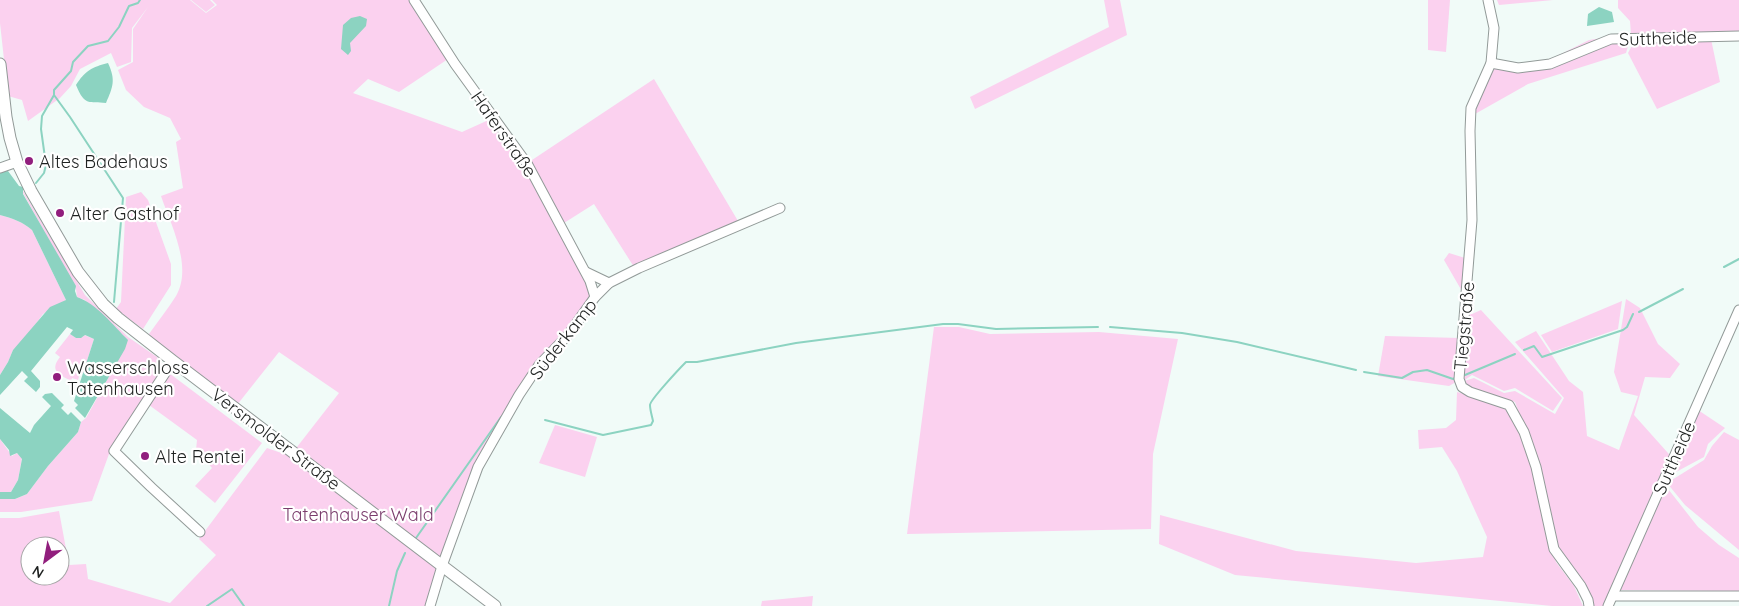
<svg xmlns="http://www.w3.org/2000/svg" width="1739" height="606" font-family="Quicksand,sans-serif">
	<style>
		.green { fill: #fbd1ef; fill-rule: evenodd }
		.water { fill: #8cd3c1 }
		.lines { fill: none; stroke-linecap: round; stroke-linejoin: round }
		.stream { stroke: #8cd3c1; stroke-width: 2 }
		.minor-casing { stroke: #929a98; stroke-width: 11 }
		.major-casing { stroke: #929a98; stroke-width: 13 }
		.minor { stroke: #fff; stroke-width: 9 }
		.major { stroke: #fff; stroke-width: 11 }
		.poi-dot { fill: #911e7d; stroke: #fff; stroke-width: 2 }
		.labels { text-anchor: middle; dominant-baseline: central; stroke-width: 4.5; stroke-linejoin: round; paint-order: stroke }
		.street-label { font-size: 18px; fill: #1e2120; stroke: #fff }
		.poi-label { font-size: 18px; fill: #1e2120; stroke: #fff; text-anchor: start }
		.park-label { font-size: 18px; fill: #7b3d6d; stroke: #fff }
	</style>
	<rect width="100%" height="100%" fill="#f1fbf8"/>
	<g class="green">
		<path d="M0,0H190L206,13L217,5L212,0H410L448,59L399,92L368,79L353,93L462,132L493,118L528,174L576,264L585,276L590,298L565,335L512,401L443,555L438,557L435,565L437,571L426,606H0V518H19L59,511L69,565L86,564L88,579L170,603L216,555L199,539L267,448L290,456L339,393L279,352L237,405L153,339L149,334C158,321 168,309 176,296C193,267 171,225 161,196L183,188L176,142L181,139L170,118L144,107L126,90L118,70L133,62V29L148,7L132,28L131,62L117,67L111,53L80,69L71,86L60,98L28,121L22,100L8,96L0,23ZM30,546H60V576H30Z"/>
		<polygon points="191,0 210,0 215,5 206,12"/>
		<polygon points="1104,0 1120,0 1127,35 975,109 970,97 1109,27"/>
		<polygon points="1428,0 1450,0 1446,52 1428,50"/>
		<polygon points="1497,0 1553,0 1499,5"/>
		<polygon points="1618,0 1739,0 1739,32 1631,35 1630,21 1618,8"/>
		<polygon points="1629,34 1629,43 1626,53 1528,84 1475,114 1477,103 1495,66 1543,63 1589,40"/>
		<polygon points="1711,39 1720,82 1657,109 1628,53 1634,42"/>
		<polygon points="654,79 738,221 634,267 594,204 564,223 529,162"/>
		<polygon points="23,191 85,295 128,337 157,357 165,367 109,454 92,501 21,512 0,512 0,499 15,499 27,494 48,466 78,432 81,422 86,418 117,362 85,300 77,297 76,289 23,193"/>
		<polygon points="141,192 148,200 171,264 171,285 143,329 116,309 121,302 126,197"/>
		<path d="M0,215C12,218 23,222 32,230L66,300L43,314L27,336L13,350L8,362L0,375Z"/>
		<polygon points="1449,253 1465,258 1463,284 1470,298 1474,312 1444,260"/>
		<polygon points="1626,299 1640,308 1658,344 1680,364 1670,378 1645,377 1634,415 1676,462 1698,410 1725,428 1708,444 1704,457 1661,480 1698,527 1719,545 1739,558 1739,591 1615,590 1607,606 1590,606 1560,559 1538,466 1515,402 1472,389 1464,381 1474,378 1504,393 1515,391 1555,414 1564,398 1515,342 1536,331 1569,381 1583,392 1587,436 1619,450 1638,396 1621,392 1614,372"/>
		<polygon points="1622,301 1618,329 1552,352 1541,335"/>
		<polygon points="1467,305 1472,314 1481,310 1562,398 1553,411 1515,388 1504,391 1472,375 1465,380 1462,368"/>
		<polygon points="934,327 959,327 990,334 1099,332 1178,339 1153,454 1151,529 907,534"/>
		<path d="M70,334L76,338L83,337L84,335L94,339L83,373H80L78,380L72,378L71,381C59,374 49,371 60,357L55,353Z"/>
		<polygon points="1385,336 1460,338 1456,382 1449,386 1378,376"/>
		<polygon points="169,373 262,443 215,503 195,486 212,468 196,450 197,440 149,405"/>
		<polygon points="1457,392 1508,406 1522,434 1534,467 1556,562 1574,586 1583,606 1552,606 1235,575 1159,544 1160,515 1296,551 1416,563 1483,557 1487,537 1457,471 1442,447 1419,449 1418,430 1446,428 1456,420"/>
		<polygon points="555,425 597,437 585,477 539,463"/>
		<polygon points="1724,432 1739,440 1739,550 1685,505 1667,483 1704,460 1712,446"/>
		<polygon points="0,439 12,456 17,453 22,458 18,480 11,492 0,492"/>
		<polygon points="813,596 812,606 761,606 762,601"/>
	</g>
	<g class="water">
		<polygon points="1599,7 1612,12 1614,22 1587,26 1588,14"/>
		<polygon points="360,16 367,19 366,26 350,43 351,51 348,55 341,49 343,25 351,18"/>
		<path d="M108,63C116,80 113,87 106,103C89,101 85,107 76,85C85,71 92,67 108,63Z"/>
		<path d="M8,171L19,186L23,187V194L76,286L75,291L77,297C97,304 113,325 128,340L125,349L85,418L75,408L78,405L74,401L94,339L85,335L81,338H76L70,334L73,330L67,327L31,371L40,381V387L36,392L24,381L28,377L22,371L0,395V375L8,362L13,350L50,307L66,300L32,230C23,222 12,218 0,215V172Z"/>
		<polygon points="52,393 64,405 61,408 68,415 71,412 81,422 78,432 48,466 27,494 15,499 0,499 0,492 11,492 18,480 22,459 17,453 10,456 9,450 0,439 0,408 30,433 34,425 51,406 42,397 45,394"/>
	</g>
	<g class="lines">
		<g class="stream">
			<polyline points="54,95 70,117 123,198 114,302"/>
			<polyline points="36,183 44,173 46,165 41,129 42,116 54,95 54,90 71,71 73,62 88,46 108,41 119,27 129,6 138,3 140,0"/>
			<polyline points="1724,267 1739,259"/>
			<polyline points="1639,312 1683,289"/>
			<polyline points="1110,327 1182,333 1237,342 1356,370"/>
			<polyline points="1524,350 1534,346 1542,357 1623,330 1627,327 1633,314"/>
			<polyline points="1364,372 1402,378 1413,372 1427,370 1453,379 1455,378"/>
			<polyline points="1465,375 1515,354"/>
			<path d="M545,420L603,435L651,425L653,421C652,416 650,410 650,405C650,400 680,368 686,362H697L796,343L943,324H958L996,329L1098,327"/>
			<polyline points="416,538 501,417"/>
			<polyline points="207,606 232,589 244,606"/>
			<polyline points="389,606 397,571 405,553"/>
		</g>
		<g class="minor-casing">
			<g id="minor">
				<polyline points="414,0 455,64 528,165 590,281 595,297"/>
				<polyline points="1488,0 1494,28 1491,63 1471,108 1470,131 1472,220 1459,379 1462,387 1470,392 1509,405 1524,432 1536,467 1554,549 1581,586 1588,600 1589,606"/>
				<polyline points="1491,63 1518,68 1550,64 1611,39 1739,36"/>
				<polyline points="0,168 17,162"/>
				<polyline points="586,272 609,283"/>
				<polyline points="173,361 114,451 151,487 200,532"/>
				<polyline points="1613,596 1739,596"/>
				<polyline points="430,606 442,566 478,467 519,395 539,365 568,335 595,297 609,283 639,268 780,208"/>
				<polyline points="1608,606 1739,310"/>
			</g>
		</g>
		<g class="major-casing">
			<polyline id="major" points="0,64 6,117 10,138 17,162 31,191 78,272 103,304 118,318 173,361 495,606"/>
		</g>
		<use href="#minor" class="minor"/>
		<use href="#major" class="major"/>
	</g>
	<g class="poi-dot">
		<circle cx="29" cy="161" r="5"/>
		<circle cx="60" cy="213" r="5"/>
		<circle cx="57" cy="377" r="5"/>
		<circle cx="145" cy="456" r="5"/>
	</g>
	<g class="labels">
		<g class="street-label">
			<text transform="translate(1658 38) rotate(-2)">Suttheide</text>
			<text transform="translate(504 134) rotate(55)">Haferstraße</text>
			<text transform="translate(1464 326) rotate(-85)">Tiegstraße</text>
			<text transform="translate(563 339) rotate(-52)">Süderkamp</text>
			<text transform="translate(276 439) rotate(37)">Versmolder Straße</text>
			<text transform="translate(1674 458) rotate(-66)">Suttheide</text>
		</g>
		<g class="poi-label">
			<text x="39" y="161">Altes Badehaus</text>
			<text x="70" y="213">Alter Gasthof</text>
			<text x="67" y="367">Wasserschloss<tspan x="67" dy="21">Tatenhausen</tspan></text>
			<text x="155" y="456">Alte Rentei</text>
		</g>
		<g class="park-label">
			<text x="358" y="514">Tatenhauser Wald</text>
		</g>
	</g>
	<g transform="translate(45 561) rotate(212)"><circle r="24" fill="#ffffff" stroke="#a5a6a6"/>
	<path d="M0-4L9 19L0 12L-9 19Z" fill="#911e7d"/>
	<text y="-8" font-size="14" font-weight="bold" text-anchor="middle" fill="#1e2120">N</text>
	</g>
</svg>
